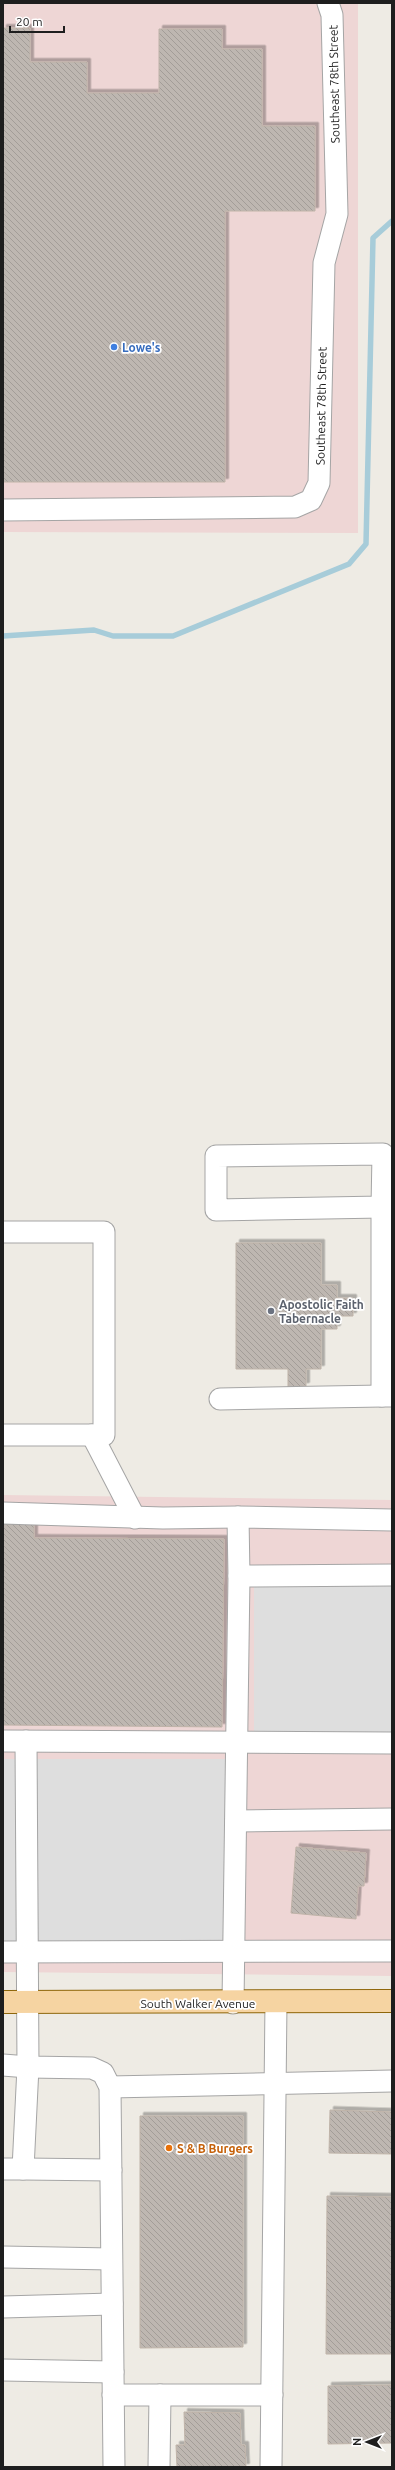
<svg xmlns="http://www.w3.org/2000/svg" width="395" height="2470" font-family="Ubuntu,sans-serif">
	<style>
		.commercial { fill: #eed6d5 }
		.parking { fill: #dedede }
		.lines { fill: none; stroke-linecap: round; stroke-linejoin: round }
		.stream { stroke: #a7ccd9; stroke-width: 5.5 }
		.building { fill: url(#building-back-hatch); stroke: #bfb3a8; filter: url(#shadow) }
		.minor-casing { stroke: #a5a5a5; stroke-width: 23 }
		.major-casing { stroke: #8e660a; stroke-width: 24 }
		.minor { stroke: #fff; stroke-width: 21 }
		.major { stroke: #f6d4a2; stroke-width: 22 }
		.shop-dot { fill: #3f7fe0; stroke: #fff; stroke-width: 1.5 }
		.worship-dot { fill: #6b7280; stroke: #fff; stroke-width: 1.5 }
		.food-dot { fill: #e8710a; stroke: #fff; stroke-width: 1.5 }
		.labels { text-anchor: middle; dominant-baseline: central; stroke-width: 3.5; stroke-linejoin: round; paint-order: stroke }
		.street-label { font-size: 12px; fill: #1e1e1e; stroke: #fff }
		.shop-label { font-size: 12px; font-weight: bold; fill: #366cbe; stroke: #fff; text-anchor: start }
		.worship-label { font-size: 12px; font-weight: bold; fill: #5b616d; stroke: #fff; text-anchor: start }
		.food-label { font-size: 12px; font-weight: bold; fill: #c56008; stroke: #fff; text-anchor: start }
	</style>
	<defs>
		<pattern id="building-back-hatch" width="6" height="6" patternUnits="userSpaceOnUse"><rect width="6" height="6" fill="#beb7b1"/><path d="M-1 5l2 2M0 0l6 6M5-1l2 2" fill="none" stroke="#a39d98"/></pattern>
		<filter id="shadow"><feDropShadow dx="3.5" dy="-3.5" stdDeviation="0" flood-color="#0004"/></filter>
	</defs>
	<rect width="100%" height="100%" fill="#eeebe4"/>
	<g class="commercial">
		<polygon points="3,3 358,3 358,533 3,532"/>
		<polygon points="3,1495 392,1500 392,1976 3,1972"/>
	</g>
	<g class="parking">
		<polygon points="254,1566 392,1566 392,1735 254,1734"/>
		<polygon points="3,1759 228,1759 232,1953 3,1953"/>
	</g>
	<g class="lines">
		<polyline class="stream" points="3,636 94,630 113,636 173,636 349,564 366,544 373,238 392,221"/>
	</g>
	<g class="building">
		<polygon points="3,28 30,28 30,62 87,62 87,93 159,93 159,29 222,29 222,49 262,49 262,126 315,126 315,211 225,211 225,482 3,482"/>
		<polygon points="236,1243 321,1243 321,1285 337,1285 337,1298 353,1298 353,1316 337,1316 337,1329 321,1329 321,1369 306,1369 306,1386 288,1387 288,1369 236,1369"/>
		<polygon points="3,1516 34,1516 34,1538 224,1539 222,1727 3,1725"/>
		<polygon points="296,1847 366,1853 364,1886 358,1886 356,1919 291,1913"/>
		<polygon points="330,2110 392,2112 392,2154 329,2153"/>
		<polygon points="140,2116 243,2116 243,2347 140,2348"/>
		<polygon points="327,2196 392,2197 392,2354 326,2354"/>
		<polygon points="392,2385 392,2443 328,2444 328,2386"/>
		<polygon points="184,2412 240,2413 241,2445 245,2445 246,2467 177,2467 176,2445 185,2445"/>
	</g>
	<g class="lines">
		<g class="minor-casing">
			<g id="minor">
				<polyline points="3,510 295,507 311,500 319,483 324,263 337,214 332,15 328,3"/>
				<polygon points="383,1154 382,1207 216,1210 216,1156"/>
				<polyline points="392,1207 382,1207 382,1396 392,1396"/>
				<polyline points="3,1232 104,1232 104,1435 3,1435"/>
				<polyline points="220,1399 382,1396"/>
				<polyline points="92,1435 135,1518"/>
				<polyline points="3,1513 163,1518 238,1517"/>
				<polyline points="239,1576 238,1517 392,1520"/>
				<polyline points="3,1741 392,1743"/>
				<polyline points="26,1741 28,2067 92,2068 103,2073 110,2087 114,2467"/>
				<polyline points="236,1821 392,1819"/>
				<polyline points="3,1952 392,1951"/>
				<polyline points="233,2003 239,1576 392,1575"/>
				<polyline points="3,2065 28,2067 23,2169 3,2169"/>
				<polyline points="110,2087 392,2081"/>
				<polyline points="23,2169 111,2170"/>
				<polyline points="3,2257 111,2259"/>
				<polyline points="3,2307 112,2304"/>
				<polyline points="3,2370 113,2372"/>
				<polyline points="113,2395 272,2395"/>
				<polyline points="159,2467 160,2395"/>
				<polyline points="271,2467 276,2002"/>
			</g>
		</g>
		<g class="major-casing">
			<polyline id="major" points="3,2002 392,2001"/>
		</g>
		<use href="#minor" class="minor"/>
		<use href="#major" class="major"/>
	</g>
	<circle class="shop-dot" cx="114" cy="347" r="4"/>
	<circle class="worship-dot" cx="271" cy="1311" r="4"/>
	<circle class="food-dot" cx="169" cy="2148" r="4"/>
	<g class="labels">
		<g class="street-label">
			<text transform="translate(334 84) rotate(-91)">Southeast 78th Street</text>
			<text transform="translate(321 406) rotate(-89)">Southeast 78th Street</text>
			<text x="198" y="2003">South Walker Avenue</text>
		</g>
		<g class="shop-label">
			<text x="122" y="347">Lowe's</text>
		</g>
		<g class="worship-label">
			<text x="279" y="1304">Apostolic Faith<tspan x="279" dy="14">Tabernacle</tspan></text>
		</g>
		<g class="food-label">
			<text x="177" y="2148">S &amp; B Burgers</text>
		</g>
	</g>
	<rect width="395" height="2470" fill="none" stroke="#1e1e1e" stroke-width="8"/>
	<g transform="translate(367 2442) rotate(270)" stroke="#ffffff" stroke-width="3" paint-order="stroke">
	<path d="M0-3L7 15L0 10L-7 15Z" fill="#1e1e1e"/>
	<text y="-6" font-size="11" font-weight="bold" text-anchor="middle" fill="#1e1e1e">N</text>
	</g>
	<path d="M10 26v6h54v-6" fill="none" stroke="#1e1e1e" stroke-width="2"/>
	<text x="16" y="26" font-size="12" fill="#1e1e1e" stroke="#ffffff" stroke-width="3" paint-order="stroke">20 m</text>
</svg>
